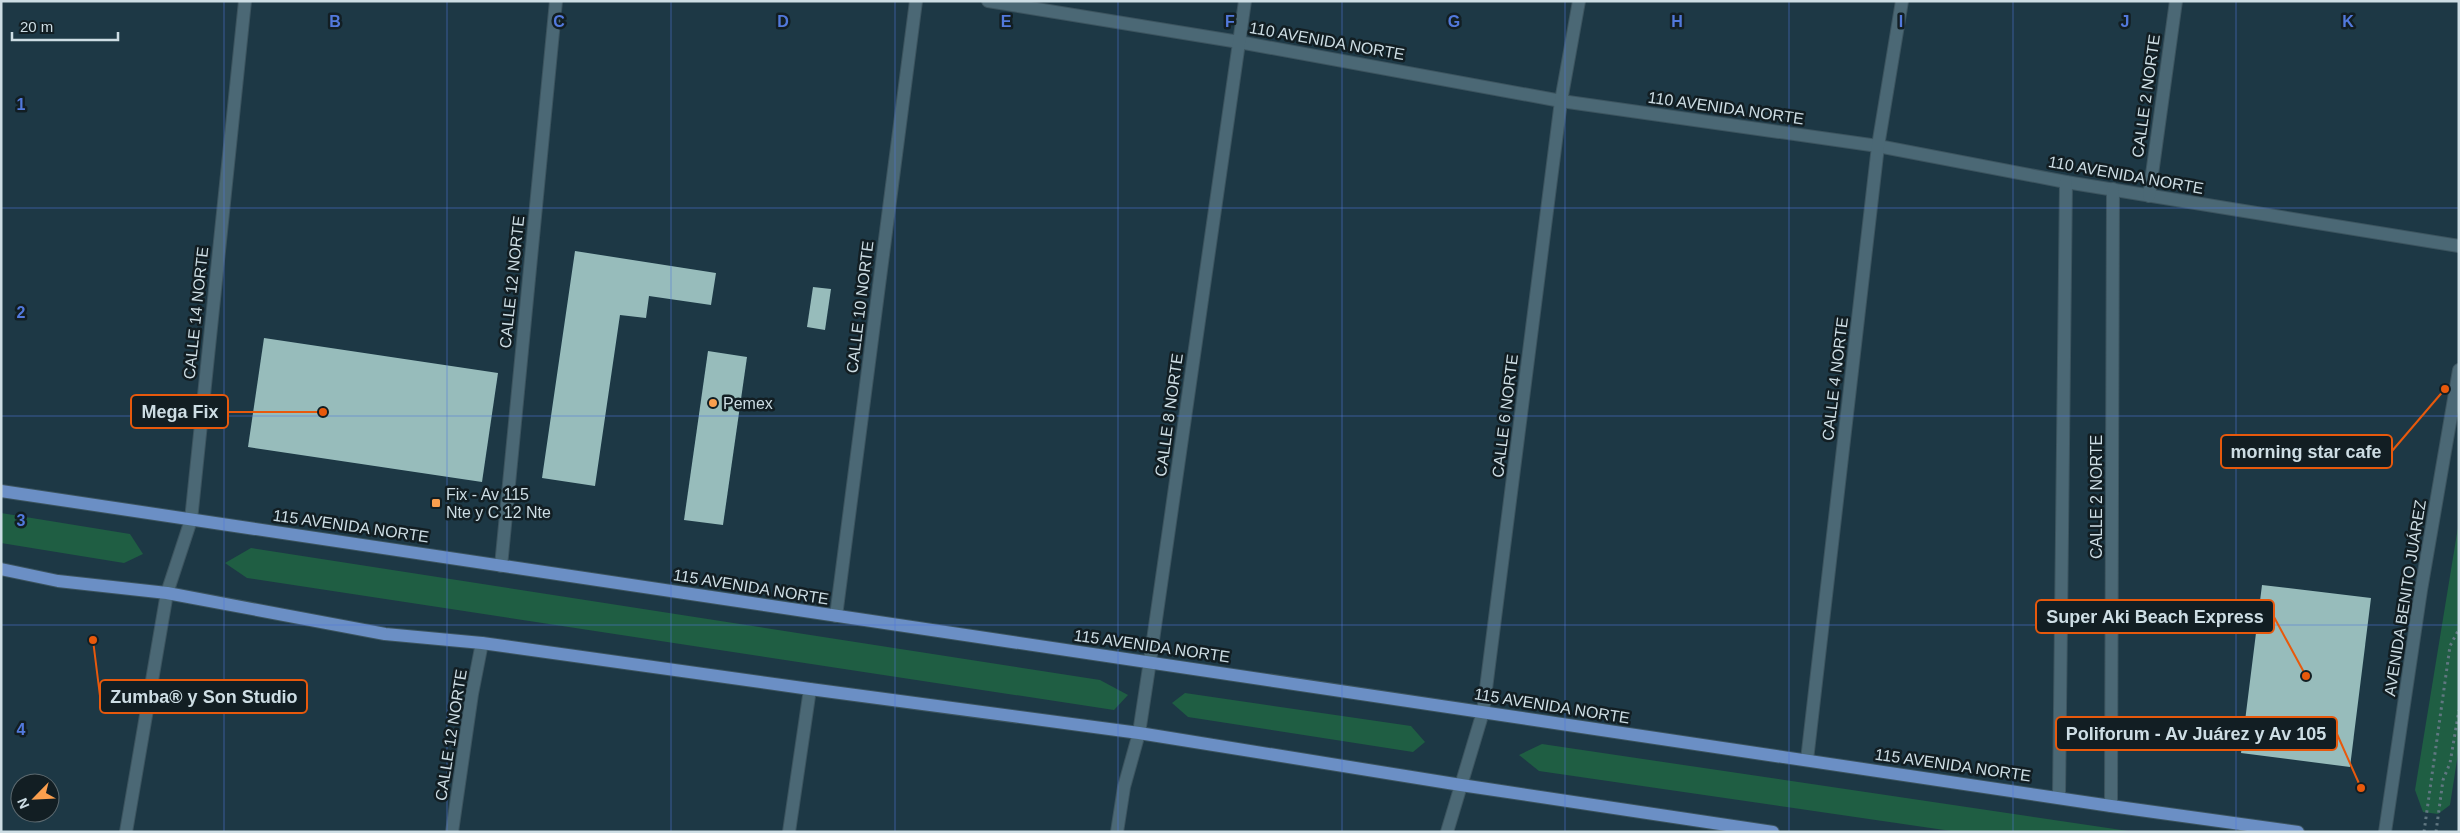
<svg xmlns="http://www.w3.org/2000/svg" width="2460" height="833" font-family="Helvetica,sans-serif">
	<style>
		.green { fill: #1f5e43 }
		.building { fill: #97bcbb }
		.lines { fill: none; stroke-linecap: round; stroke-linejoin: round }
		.minor-casing { stroke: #3c545f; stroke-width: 14 }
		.secondary-casing { stroke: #3c545f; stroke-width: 14 }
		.primary-casing { stroke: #3c545f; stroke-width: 14 }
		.path { stroke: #607781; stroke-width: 3; stroke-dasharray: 2.5 4; stroke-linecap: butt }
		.minor { stroke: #4b6875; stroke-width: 12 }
		.secondary { stroke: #4b6875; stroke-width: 12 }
		.primary { stroke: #6b8fc5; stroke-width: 12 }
		.grid { fill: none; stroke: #5279dc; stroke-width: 1; stroke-opacity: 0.55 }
		.poi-dot { fill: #fa9f4e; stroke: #121e23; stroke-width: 2 }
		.labels { text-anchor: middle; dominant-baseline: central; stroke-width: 5; stroke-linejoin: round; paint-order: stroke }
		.street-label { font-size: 16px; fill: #cddde4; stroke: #121e23 }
		.poi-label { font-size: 16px; fill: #cddde4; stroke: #121e23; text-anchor: start }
		.grid-label { font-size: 16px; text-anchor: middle; font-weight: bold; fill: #5279dc; stroke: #121e23; stroke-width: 5; stroke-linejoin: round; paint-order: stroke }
		.leader { fill: none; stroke: #e8590c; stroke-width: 2 }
		.callout-dot { fill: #e8590c; stroke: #121e23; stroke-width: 2 }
		.callout { fill: #121e23; stroke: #e8590c; stroke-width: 2 }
		.callout-label { font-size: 18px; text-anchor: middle; font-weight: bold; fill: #cddde4 }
	</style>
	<rect width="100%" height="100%" fill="#1d3845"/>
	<g class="green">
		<polygon points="1,513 130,534 143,554 124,563 1,543"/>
		<polygon points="2459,521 2459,747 2450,805 2438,814 2423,812 2415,790"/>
		<polygon points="251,548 1100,680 1128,695 1114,710 247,578 225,563"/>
		<polygon points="1185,693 1411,726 1425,742 1413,752 1188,717 1172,703"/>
		<polygon points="1542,744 2135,832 1958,832 1539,771 1519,755"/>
	</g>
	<g class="building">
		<polygon points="575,251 716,273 711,305 649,296 646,318 620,315 595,486 542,478"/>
		<polygon points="813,287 831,289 825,330 807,327"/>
		<polygon points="264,338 498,373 482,482 248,447"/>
		<polygon points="708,351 747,357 723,525 684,520"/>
		<polygon points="2262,585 2371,598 2350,767 2241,753"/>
	</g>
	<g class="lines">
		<g class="minor-casing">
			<g id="minor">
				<polyline points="988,1 1239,42 1561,101 1878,146 2066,182 2459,246"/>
				<polyline points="2149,196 2176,1"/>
				<polyline points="501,566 556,1"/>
				<polyline points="836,616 916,1"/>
				<polyline points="1807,760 1878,146 1902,1"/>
				<polyline points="2059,797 2066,182"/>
				<polyline points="2111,806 2113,189"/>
				<polyline points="126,832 167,593 191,520 245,1"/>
				<polyline points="452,832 472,694 482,643"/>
				<polyline points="789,832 810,689"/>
				<polyline points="1117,832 1124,787 1139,733 1150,661 1245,1"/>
				<polyline points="1447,832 1483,712 1561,101 1579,1"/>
			</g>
		</g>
		<g class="secondary-casing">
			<polyline id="secondary" points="2385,832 2421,590 2459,370"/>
		</g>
		<g class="primary-casing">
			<g id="primary">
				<polyline points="1,491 2111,806 2298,832"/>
				<polyline points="1,569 58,581 167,593 385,634 482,643 810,689 1139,733 1461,785 1773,832"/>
			</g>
		</g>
		<g class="path">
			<polyline points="2424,832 2450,646 2459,629"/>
			<polyline points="2436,832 2443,780 2450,763 2459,710"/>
		</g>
		<use href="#minor" class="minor"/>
		<use href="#secondary" class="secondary"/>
		<use href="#primary" class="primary"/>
	</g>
	<path class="grid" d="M224,1V832M447,1V832M671,1V832M895,1V832M1118,1V832M1342,1V832M1565,1V832M1789,1V832M2013,1V832M2236,1V832M1,208H2459M1,416H2459M1,625H2459"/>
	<g class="poi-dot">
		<circle cx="713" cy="403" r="5"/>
		<rect x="431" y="498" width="10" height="10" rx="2.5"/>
	</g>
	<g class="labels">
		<g class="street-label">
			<text transform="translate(1327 41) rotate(10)">110 AVENIDA NORTE</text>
			<text transform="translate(2146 96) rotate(-82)">CALLE 2 NORTE</text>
			<text transform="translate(1726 108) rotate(8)">110 AVENIDA NORTE</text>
			<text transform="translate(2126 175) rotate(10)">110 AVENIDA NORTE</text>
			<text transform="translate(512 282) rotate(-84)">CALLE 12 NORTE</text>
			<text transform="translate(860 307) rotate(-83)">CALLE 10 NORTE</text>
			<text transform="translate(196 313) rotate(-84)">CALLE 14 NORTE</text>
			<text transform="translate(1835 379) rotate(-83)">CALLE 4 NORTE</text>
			<text transform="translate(1169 415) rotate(-82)">CALLE 8 NORTE</text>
			<text transform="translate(1505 416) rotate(-83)">CALLE 6 NORTE</text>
			<text transform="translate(2096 497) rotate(-90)">CALLE 2 NORTE</text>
			<text transform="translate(351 526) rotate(8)">115 AVENIDA NORTE</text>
			<text transform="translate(751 587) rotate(9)">115 AVENIDA NORTE</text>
			<text transform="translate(2405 598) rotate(-81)">AVENIDA BENITO JUÁREZ</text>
			<text transform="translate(1152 646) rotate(8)">115 AVENIDA NORTE</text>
			<text transform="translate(1552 706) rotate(9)">115 AVENIDA NORTE</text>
			<text transform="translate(451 735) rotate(-81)">CALLE 12 NORTE</text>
			<text transform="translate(1953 765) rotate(8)">115 AVENIDA NORTE</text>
		</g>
		<g class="poi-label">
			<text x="723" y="403">Pemex</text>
			<text x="446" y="494">Fix - Av 115<tspan x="446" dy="18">Nte y C 12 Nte</tspan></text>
		</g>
	</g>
	<g class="grid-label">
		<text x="335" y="27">B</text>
		<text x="559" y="27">C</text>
		<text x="783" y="27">D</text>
		<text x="1006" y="27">E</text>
		<text x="1230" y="27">F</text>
		<text x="1454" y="27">G</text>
		<text x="1677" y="27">H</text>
		<text x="1901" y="27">I</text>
		<text x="2125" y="27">J</text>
		<text x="2348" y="27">K</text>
		<text x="21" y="110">1</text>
		<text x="21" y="318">2</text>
		<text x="21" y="526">3</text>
		<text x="21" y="735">4</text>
	</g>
	<path class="leader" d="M323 412L228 412M2445 389L2392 451M2306 676L2274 617M93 640L100 696M2361 788L2337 734"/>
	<g class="callout-dot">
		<circle cx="323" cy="412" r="5"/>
		<circle cx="2445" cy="389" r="5"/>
		<circle cx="2306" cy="676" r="5"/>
		<circle cx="93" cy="640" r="5"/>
		<circle cx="2361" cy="788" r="5"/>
	</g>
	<g class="callout">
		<rect x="131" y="395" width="97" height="33" rx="5"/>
		<rect x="2221" y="435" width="171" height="33" rx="5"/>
		<rect x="2036" y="600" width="238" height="33" rx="5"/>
		<rect x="100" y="680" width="207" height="33" rx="5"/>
		<rect x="2056" y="717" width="281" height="33" rx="5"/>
	</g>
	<g class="callout-label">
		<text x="180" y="418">Mega Fix</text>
		<text x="2306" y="458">morning star cafe</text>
		<text x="2155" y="623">Super Aki Beach Express</text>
		<text x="204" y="703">Zumba® y Son Studio</text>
		<text x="2196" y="740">Poliforum - Av Juárez y Av 105</text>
	</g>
	<rect width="2460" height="833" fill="none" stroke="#cddde4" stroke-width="5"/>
	<g transform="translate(35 798) rotate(246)"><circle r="24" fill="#121e23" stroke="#5d6a70"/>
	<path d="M0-4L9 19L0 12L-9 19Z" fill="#fa9f4e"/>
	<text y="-8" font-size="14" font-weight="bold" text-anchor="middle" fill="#cddde4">N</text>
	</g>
	<path d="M12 32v8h106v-8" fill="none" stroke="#cddde4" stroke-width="2.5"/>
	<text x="20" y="32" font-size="15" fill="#cddde4" stroke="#121e23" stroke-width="4" paint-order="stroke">20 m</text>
</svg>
